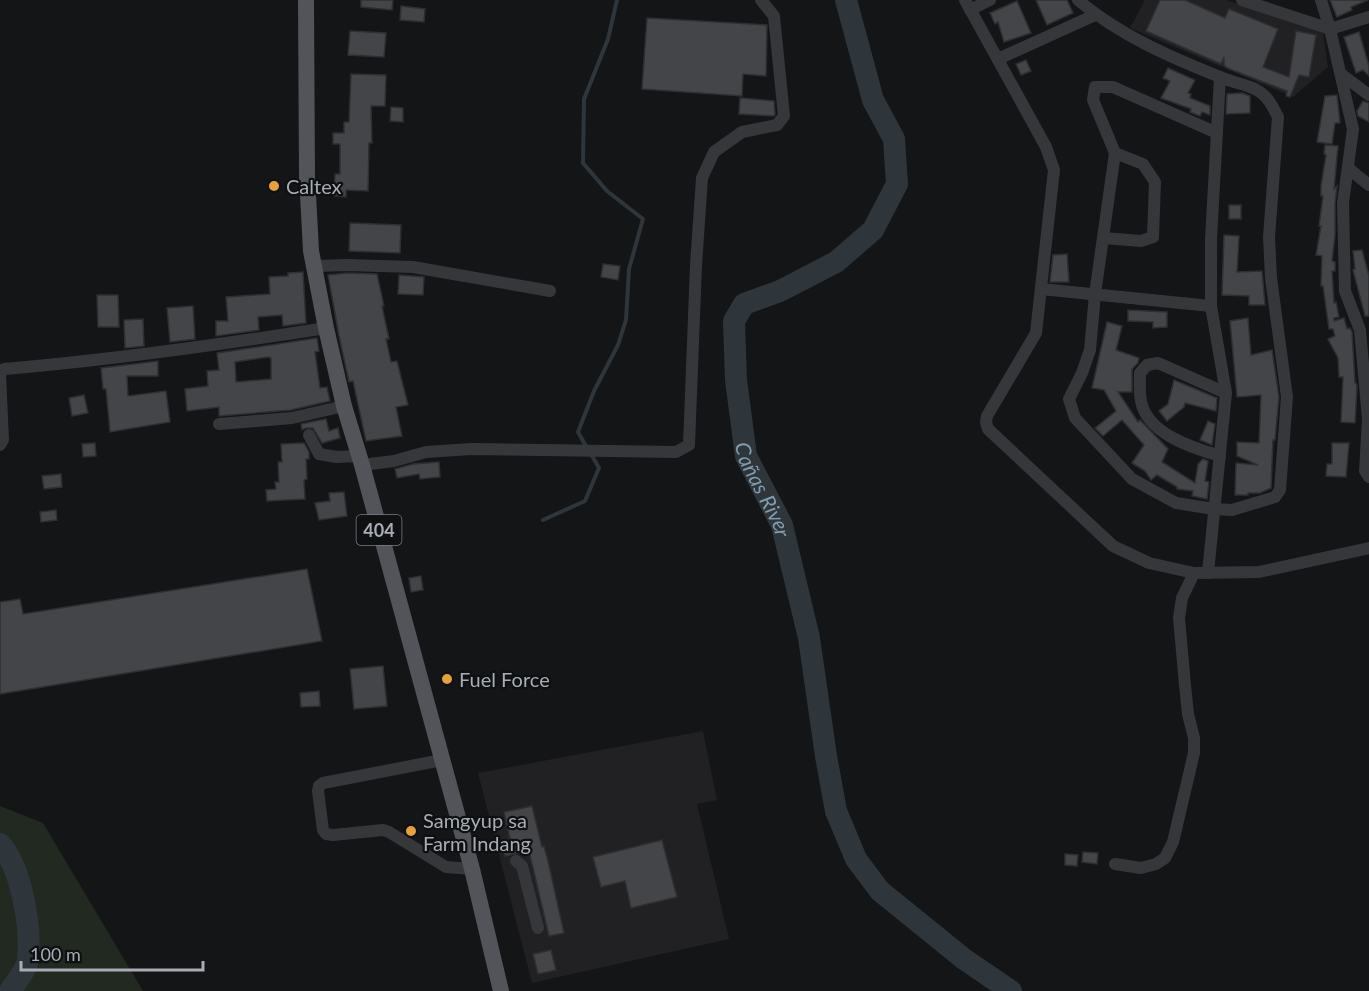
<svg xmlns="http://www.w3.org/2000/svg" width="1369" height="991" font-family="Lato,sans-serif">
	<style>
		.built { fill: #212123 }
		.green { fill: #212921 }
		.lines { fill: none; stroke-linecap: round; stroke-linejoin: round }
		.stream { stroke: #2e363b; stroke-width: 4 }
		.river { stroke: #2e363b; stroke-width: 22 }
		.building { fill: #444549; stroke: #2f2f32; stroke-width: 1.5; fill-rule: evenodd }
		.minor { stroke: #36373b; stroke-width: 12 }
		.major { stroke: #52545a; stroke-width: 16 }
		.poi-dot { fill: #e5a13d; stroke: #0f1011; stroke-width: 2 }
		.labels { text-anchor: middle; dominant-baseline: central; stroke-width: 4.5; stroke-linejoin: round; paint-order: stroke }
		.shield { fill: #0f1011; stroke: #797d84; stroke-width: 1.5 }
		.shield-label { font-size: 18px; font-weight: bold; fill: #a7acb5 }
		.poi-label { font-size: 20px; fill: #a7acb5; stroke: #0f1011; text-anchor: start }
		.water-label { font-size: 21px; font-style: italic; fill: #809cae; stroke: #0f1011 }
	</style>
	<rect width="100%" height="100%" fill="#141516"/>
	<g class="built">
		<polygon points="1145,0 1226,0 1323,33 1328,67 1293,97 1130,28"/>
		<polygon points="703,731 717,800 697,804 729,939 532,983 478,773"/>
	</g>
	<polygon class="green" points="0,806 43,823 143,991 0,991"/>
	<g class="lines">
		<g class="stream">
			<polyline points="587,448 578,432 594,391 618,345 626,320 629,269 643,219 607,191 583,163 584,99 608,39 617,0"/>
			<polyline points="543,520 585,501 599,468 591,454"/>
		</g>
		<g class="river">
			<path id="s1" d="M846,0L873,100L894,139L897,184L873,230L836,262L780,291L744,304L734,321L736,380L746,456L782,525L809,638L826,756L836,811L856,859L880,891L964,959L1011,991"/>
			<path d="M0,844C22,868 31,927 28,959C27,969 16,982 10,991"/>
		</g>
	</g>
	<g class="building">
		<polygon points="361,0 393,0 392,10 361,7"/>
		<polygon points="1036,0 1067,0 1073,13 1047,25"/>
		<polygon points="1160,0 1185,0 1225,18 1229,9 1278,29 1263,67 1289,77 1296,31 1316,35 1309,77 1299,75 1290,97 1286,96 1287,91 1227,68 1224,65 1224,57 1221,64 1146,31"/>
		<polygon points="1330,0 1368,0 1351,7 1352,10 1337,17"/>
		<polygon points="1017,1 1031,33 1004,42 998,22 995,24 990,13"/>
		<polygon points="401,6 425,9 424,22 400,20"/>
		<polygon points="647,18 767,25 766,76 743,74 742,96 642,89"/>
		<polygon points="350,31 386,33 384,57 348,55"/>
		<polygon points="1359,32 1369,66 1369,76 1363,70 1356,73 1344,37"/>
		<polygon points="1026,60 1031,71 1021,75 1016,64"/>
		<polygon points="1168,68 1195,80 1188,93 1191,94 1190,98 1210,106 1210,115 1202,112 1200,116 1190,112 1191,109 1161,98 1170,81 1163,78"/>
		<polygon points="351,74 386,75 385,106 371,106 372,143 369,143 368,191 346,190 346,197 334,196 335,174 340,174 340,144 333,144 333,133 344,133 344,122 349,122"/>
		<polygon points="1242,93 1250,96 1250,113 1226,114 1227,94"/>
		<polygon points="1337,95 1340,123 1335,123 1332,144 1317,142 1325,96"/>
		<polygon points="740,98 774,101 775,114 774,116 739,114"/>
		<polygon points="1363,101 1369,103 1369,122 1358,116 1357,111"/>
		<polygon points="391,107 403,108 403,122 390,121"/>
		<polygon points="1325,145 1338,146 1334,189 1337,186 1335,203 1335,235 1332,261 1335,262 1335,271 1332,271 1334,303 1336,302 1339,317 1334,318 1334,321 1344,318 1347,329 1350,328 1352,332 1355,383 1356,383 1357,386 1355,423 1341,422 1343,377 1339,377 1338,358 1328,339 1335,336 1333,329 1329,329 1323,286 1321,286 1322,256 1316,255 1321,226 1319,226 1323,196 1321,196 1321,186 1326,155 1324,154"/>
		<rect x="1229" y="205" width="12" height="14"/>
		<polygon points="350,223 401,225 400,253 349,251"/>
		<polygon points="1224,235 1239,236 1237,272 1262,271 1265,305 1249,305 1249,296 1222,295"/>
		<polygon points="1362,250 1369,276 1369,316 1365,316 1353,270 1355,269 1353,251"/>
		<polygon points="1067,254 1069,282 1050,282 1053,255"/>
		<polygon points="603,264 620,266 618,280 601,277"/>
		<polygon points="303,272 306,323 283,326 282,315 258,317 259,330 216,336 216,321 228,321 226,297 270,294 269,277 288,276 288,273"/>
		<polygon points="347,273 377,274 384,306 382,306 389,339 386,339 391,362 397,361 408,405 396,407 402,436 366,441 353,381 349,382 339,336 328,275"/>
		<polygon points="399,275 424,277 423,295 398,294"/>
		<polygon points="97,295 118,295 119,327 98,327"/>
		<polygon points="193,306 195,339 170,342 167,308"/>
		<polygon points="1128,310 1167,312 1167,327 1153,328 1153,322 1128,321"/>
		<polygon points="1248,318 1251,355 1272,350 1279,397 1275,440 1273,440 1271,488 1260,493 1248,493 1248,495 1235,495 1236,463 1258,465 1237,456 1237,442 1259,443 1261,395 1237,397 1230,321"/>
		<polygon points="143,319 144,346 125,348 124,320"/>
		<polygon points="1107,322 1122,326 1116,350 1139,358 1138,363 1132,369 1132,392 1118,392 1138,422 1140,420 1168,449 1162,462 1195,483 1198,464 1203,459 1208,461 1205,481 1209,482 1207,499 1192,496 1193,491 1177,489 1177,487 1157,475 1151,480 1145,471 1132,463 1144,445 1122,420 1103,436 1095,428 1116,411 1104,390 1092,388"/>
		<path d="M317,338L319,351L315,352L320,388L327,387L330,401L291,410L219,416V407L187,411L185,389L208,386L207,371L219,370L217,353ZM268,357L271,358V379L236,382L235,362Z"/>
		<polygon points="158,361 158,376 127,376 128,396 166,391 170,422 110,432 106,389 103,389 101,368"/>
		<polygon points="1174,380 1217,398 1216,411 1185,403 1184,407 1167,421 1159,411 1168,404"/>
		<polygon points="84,395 88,413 72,416 69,398"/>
		<polygon points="326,419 329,431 338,428 340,438 322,443 313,428 306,428 302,430 301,424"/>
		<polygon points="1208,421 1215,424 1212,445 1200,440"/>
		<polygon points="95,443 96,456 83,457 82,444"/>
		<polygon points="304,443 309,452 309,459 306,459 307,479 304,480 305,499 267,501 266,490 276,489 275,482 279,482 278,462 282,462 281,444"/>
		<polygon points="1332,443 1349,443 1346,477 1326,476 1327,464 1332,464"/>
		<polygon points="439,462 440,477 420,479 419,474 397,478 395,469 413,464"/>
		<polygon points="61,474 62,487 44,489 42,476"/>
		<polygon points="344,492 347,516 319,520 315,503 330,501 329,493"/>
		<polygon points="56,510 57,520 41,522 40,512"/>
		<polygon points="307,569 322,641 0,694 0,602 20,599 23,614"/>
		<polygon points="421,576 423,590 411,592 409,578"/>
		<polygon points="383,666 387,706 354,709 350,669"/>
		<polygon points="319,691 320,706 301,707 300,693"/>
		<polygon points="532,806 542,847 544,846 548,861 564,933 549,936 529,851 505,856 503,845 511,843 504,812"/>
		<polygon points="662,840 677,897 631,908 625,881 601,887 593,857"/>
		<polygon points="1083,852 1098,853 1097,864 1082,862"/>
		<polygon points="1065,854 1078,855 1077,866 1065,865"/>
		<polygon points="551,950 556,970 538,974 533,954"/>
	</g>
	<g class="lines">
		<g class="minor">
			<polyline points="965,0 1046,147 1054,170 1036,333 987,416 986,422 988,429 1113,546 1149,563 1194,573 1259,572 1369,548"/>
			<path d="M1078,0C1119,35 1170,57 1220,77C1231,82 1244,84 1255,89C1267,95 1272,105 1278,117L1269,237L1271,278L1287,397L1280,490L1275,497L1232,510L1214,509L1176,503L1132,479L1075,418L1069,399L1082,373L1090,350L1095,294L1115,153L1093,100L1095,87H1113L1217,133"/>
			<polyline points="1242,0 1330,29 1369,17"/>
			<polyline points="1321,0 1330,29 1353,129 1343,203 1345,291 1360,330 1368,419 1365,471 1369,477"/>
			<polyline points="970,10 990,0"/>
			<polyline points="998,59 1095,15"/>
			<polyline points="1341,74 1369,95"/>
			<polyline points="1348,168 1369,185"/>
			<polyline points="1103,238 1141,241 1153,237 1155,182 1143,164 1115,153"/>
			<polyline points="314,266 347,265 413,267 550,291"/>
			<polyline points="1041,289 1211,306"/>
			<polyline points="219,424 292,418 344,406"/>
			<polyline points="309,435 319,454 337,457 359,456"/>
			<path d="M0,445L3,440L0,374L4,369C112,360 218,345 326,328"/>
			<path d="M1220,456C1193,448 1147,434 1141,401C1139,392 1140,382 1140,373L1147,365L1158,363L1226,393"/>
			<polyline points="362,465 394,461 426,452 471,449 676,452 689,445 696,265 702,178 714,152 742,132 777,125 784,116 774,16 761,0"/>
			<polyline points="1208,573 1226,393 1211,306 1211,239 1220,77"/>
			<polyline points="442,760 323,783 319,786 318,791 323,830 326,834 333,835 383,830 389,832 446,867 472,869"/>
			<polyline points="516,861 522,866 538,928"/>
			<polyline points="1115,864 1141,868 1156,864 1165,858 1173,842 1194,753 1194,738 1188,714 1185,685 1179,618 1182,598 1194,573"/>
		</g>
		<polyline class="major" points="306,0 307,176 311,251 326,328 344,406 362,465 472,869 501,991"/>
	</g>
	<g class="poi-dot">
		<circle cx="274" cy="186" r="6"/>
		<circle cx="447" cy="679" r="6"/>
		<circle cx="411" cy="831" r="6"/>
	</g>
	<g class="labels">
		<rect class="shield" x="356.5" y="515" width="45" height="30" rx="4.5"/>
		<g class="shield-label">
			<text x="379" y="530">404</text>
		</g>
		<g class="poi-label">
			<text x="286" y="186">Caltex</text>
			<text x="459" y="679">Fuel Force</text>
			<text x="423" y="820">Samgyup sa<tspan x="423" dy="23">Farm Indang</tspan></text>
		</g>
		<g class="water-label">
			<text stroke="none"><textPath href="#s1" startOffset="588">Cañas River</textPath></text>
		</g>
	</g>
	<path d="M21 961v9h182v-9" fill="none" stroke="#a7acb5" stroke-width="3"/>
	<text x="30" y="961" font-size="18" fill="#a7acb5" stroke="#0f1011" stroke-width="4.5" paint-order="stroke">100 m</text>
</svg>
